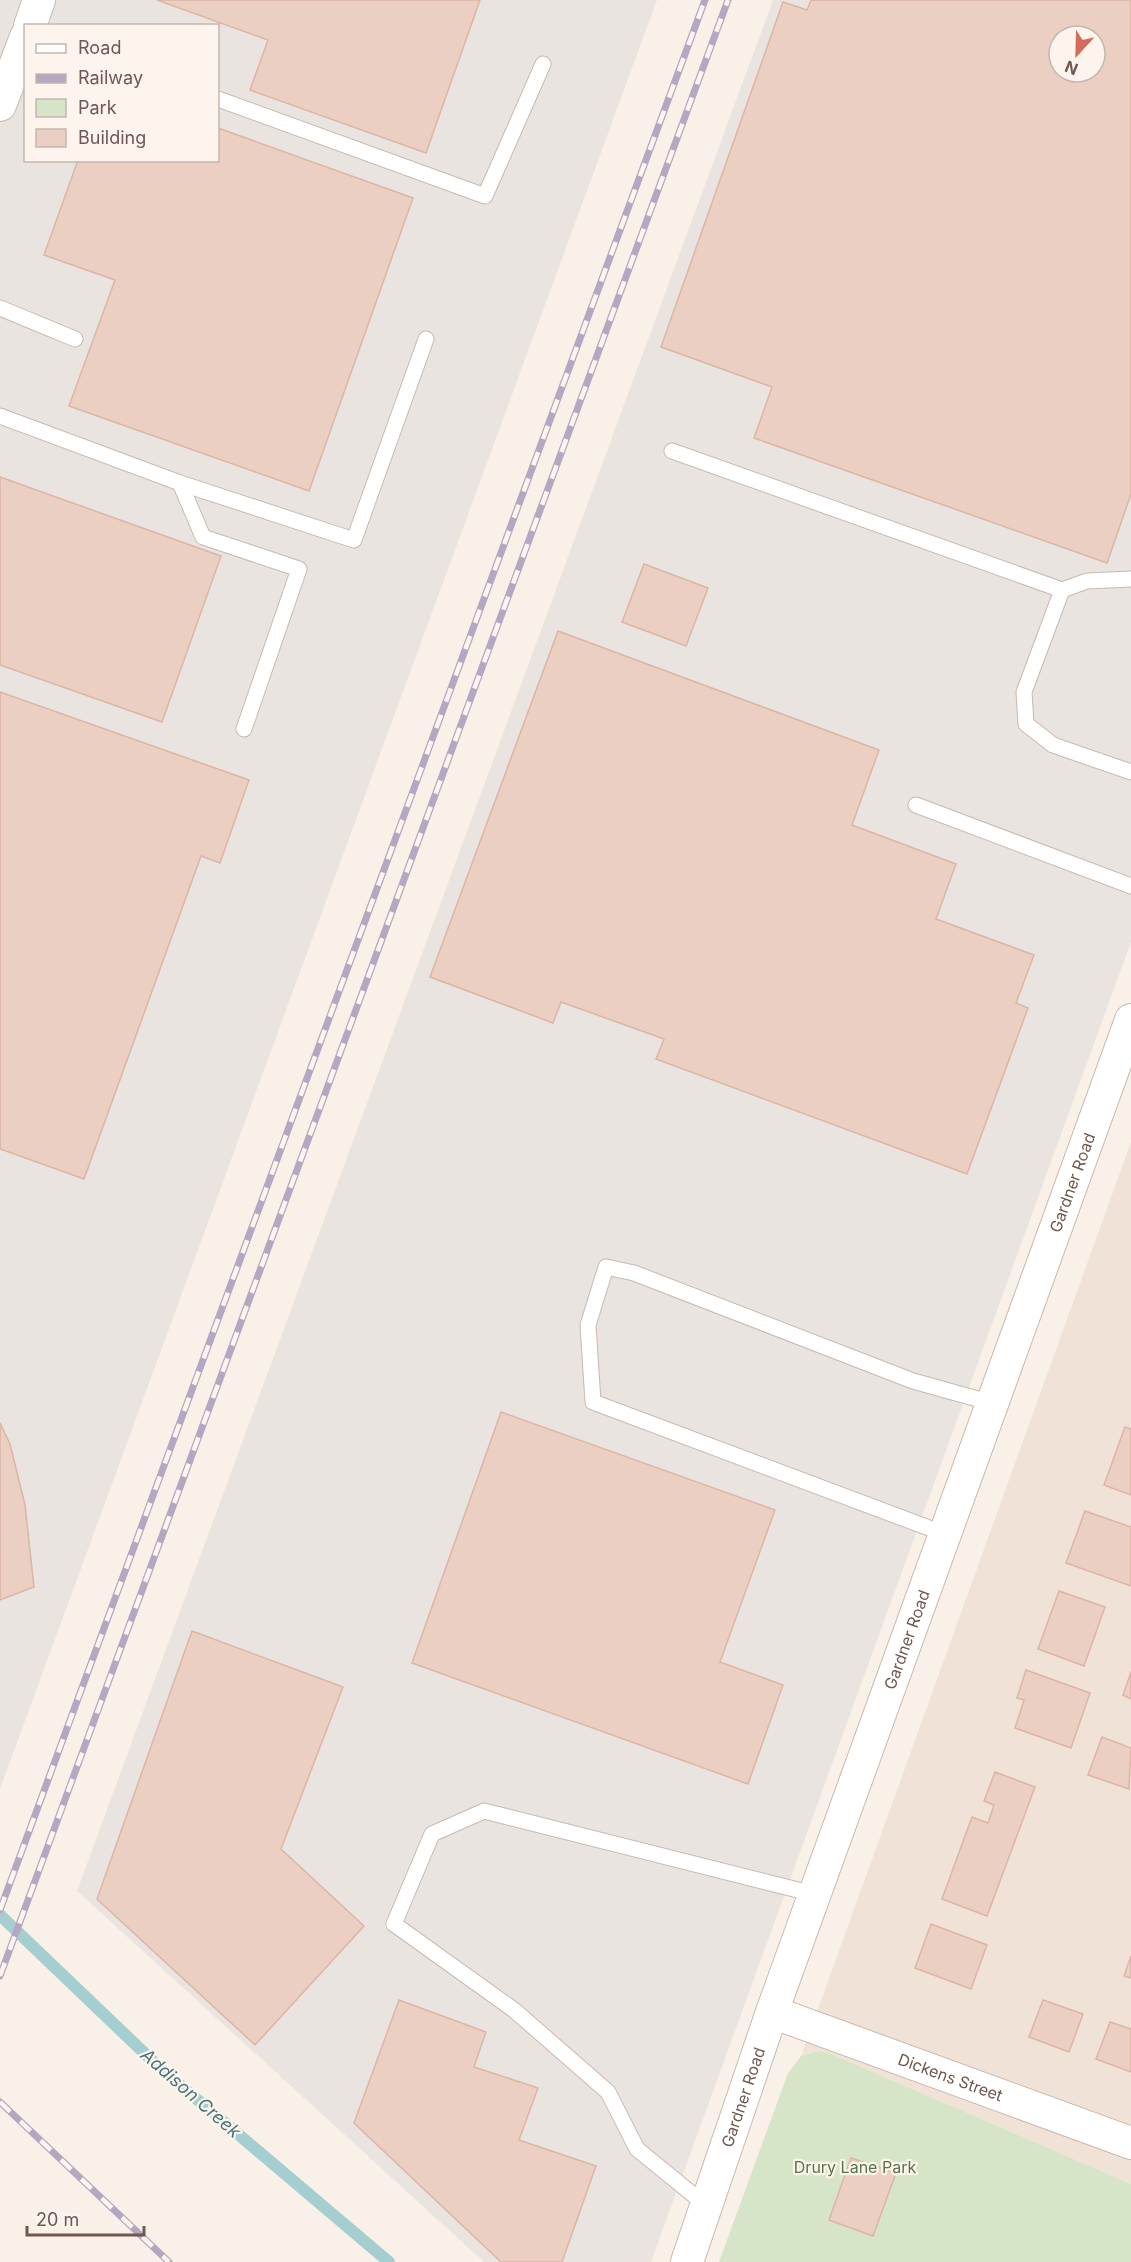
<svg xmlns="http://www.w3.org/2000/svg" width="1131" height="2262" font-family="Inter,sans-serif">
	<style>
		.residential { fill: #f0e2d6 }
		.industrial { fill: #eae4e0; fill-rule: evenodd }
		.green { fill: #d6e5c7 }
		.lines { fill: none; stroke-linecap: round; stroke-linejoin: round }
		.stream { stroke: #a5ced1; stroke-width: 12 }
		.building { fill: #ebcfc2; stroke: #dcb5a4; stroke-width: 1.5; fill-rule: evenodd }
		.lane-casing { stroke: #cab8ae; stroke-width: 17 }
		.street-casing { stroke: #cab8ae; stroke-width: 34 }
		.lane { stroke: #fff; stroke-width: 15 }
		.street { stroke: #fff; stroke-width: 32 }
		.rail-casing { stroke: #b3a7c2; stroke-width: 7 }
		.rail { stroke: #fdf5ed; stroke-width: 4.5; stroke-dasharray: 14; stroke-linecap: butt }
		.labels { text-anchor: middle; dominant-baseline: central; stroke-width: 4.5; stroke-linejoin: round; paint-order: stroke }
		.street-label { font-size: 16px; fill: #70574f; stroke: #fdf5ed }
		.park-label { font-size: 16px; fill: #597448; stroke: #fdf5ed }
		.water-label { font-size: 18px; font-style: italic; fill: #47767a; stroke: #fdf5ed }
	</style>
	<rect width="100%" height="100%" fill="#f9f1e7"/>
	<polygon class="residential" points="1131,1142 1131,2184 829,2053 819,2051 801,2056"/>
	<g class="industrial">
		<path d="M0,0H657L0,1789ZM26,26H218V160H26Z"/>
		<path d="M773,0H1131V942L651,2262H484L77,1891ZM1059,36H1095V72H1059Z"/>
	</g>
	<polygon class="green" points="819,2051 829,2053 1131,2184 1131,2262 719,2262 788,2073 801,2056"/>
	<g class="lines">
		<polyline class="stream" points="0,1915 160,2068 389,2262"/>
	</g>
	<g class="building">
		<polygon points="157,0 480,0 426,153 250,90 268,40"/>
		<path d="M811,0H1131V494L1107,563L754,438L772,387L661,347L783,2L807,10ZM1059,36H1095V72H1059Z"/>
		<polygon points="218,128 413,198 309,491 69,406 115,280 44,255 78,160 218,160"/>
		<polygon points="0,477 221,556 162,722 0,665"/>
		<polygon points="644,564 708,588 686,646 622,622"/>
		<polygon points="558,631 879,750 852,825 956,864 936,919 1034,955 1016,1003 1028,1008 967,1174 656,1059 664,1039 561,1002 553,1023 430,977"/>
		<polygon points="0,692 249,780 220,863 201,856 84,1179 0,1149"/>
		<polygon points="501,1412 775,1510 720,1662 783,1685 748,1784 412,1663"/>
		<polygon points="0,1423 10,1444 25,1505 34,1587 0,1600"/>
		<polygon points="1125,1427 1131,1429 1131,1495 1104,1485"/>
		<polygon points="1085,1511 1131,1527 1131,1586 1066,1563"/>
		<polygon points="1059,1591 1105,1607 1084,1666 1038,1649"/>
		<polygon points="192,1631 343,1687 281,1849 364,1926 255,2045 97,1899"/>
		<polygon points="1026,1670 1090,1693 1071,1748 1015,1728 1024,1700 1017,1698"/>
		<polygon points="1131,1672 1131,1699 1123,1695"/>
		<polygon points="1102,1737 1131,1748 1129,1789 1088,1775"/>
		<polygon points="995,1772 1035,1787 987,1916 942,1899 972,1817 988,1823 994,1805 984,1801"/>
		<polygon points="931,1924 987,1945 971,1989 915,1968"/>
		<polygon points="1131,1956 1131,1978 1124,1976"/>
		<polygon points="399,2000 486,2032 474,2067 538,2088 519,2140 596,2166 562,2262 501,2262 354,2123"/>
		<polygon points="1043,2000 1083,2014 1069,2052 1029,2037"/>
		<polygon points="1110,2022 1131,2029 1131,2072 1096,2059"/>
		<polygon points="851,2158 896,2173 873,2236 829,2220"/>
	</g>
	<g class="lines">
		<g class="lane-casing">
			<g id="lane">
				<polyline points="218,99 485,196 543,64"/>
				<polyline points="0,308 75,339"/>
				<polyline points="0,416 180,483 203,537 299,569 244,729"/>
				<polyline points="672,451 1062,590 1087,581 1131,579"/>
				<polyline points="180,483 354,540 426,339"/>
				<polyline points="1062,590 1024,692 1026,724 1053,745 1131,772"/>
				<polyline points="916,805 1131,886"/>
				<polyline points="945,1534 593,1402 588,1325 606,1267 634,1273 913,1381 992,1403"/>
				<polyline points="707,2206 637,2149 608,2092 514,2010 394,1924 432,1834 484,1811 814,1894"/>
			</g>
		</g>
		<g class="street-casing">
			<g id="street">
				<polyline points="30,26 39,0"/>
				<polyline points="0,105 26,37"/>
				<path id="s1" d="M772,2012L1131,2143"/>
				<path id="s2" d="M687,2262L772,2012L1131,1020"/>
			</g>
		</g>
		<use href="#lane" class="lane"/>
		<use href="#street" class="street"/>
		<g class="rail-casing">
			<g id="rail">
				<polyline points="0,1910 705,0"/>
				<polyline points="0,1976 728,0"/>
				<polyline points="0,2102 169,2262"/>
			</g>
		</g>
		<use href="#rail" class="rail"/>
	</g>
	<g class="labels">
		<g class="street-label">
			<text stroke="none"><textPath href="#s2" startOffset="1146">Gardner Road</textPath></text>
			<text stroke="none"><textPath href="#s2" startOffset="660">Gardner Road</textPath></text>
			<text stroke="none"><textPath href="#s1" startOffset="190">Dickens Street</textPath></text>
			<text stroke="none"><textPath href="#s2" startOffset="174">Gardner Road</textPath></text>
		</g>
		<g class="park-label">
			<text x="855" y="2167">Drury Lane Park</text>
		</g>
		<g class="water-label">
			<text transform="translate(191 2093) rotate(41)">Addison Creek</text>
		</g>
	</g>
	<rect x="24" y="24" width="195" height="138" fill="#fdf5ed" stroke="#c5b6ae" stroke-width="1.5"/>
	<rect x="36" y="44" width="30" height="9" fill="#ffffff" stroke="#c5b6ae" stroke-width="1.5"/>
	<text x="78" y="54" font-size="18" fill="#70574f">Road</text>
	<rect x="36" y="74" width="30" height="9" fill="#b3a7c2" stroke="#c5b6ae" stroke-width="1.5"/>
	<text x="78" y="84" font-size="18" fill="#70574f">Railway</text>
	<rect x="36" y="99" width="30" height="18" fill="#d6e5c7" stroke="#c5b6ae" stroke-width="1.5"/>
	<text x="78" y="114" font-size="18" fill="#70574f">Park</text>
	<rect x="36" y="129" width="30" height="18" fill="#ebcfc2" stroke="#c5b6ae" stroke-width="1.5"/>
	<text x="78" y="144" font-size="18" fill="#70574f">Building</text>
	<g transform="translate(1077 54) rotate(202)"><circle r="28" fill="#fdf5ed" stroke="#c5b6ae" stroke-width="1.5"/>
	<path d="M0-4.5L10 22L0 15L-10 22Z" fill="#d46b5b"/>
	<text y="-9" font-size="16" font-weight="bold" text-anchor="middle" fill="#70574f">N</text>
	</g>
	<path d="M27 2226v9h117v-9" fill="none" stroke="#70574f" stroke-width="3"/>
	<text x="36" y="2226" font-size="18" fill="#70574f" stroke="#fdf5ed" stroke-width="4.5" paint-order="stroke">20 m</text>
</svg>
